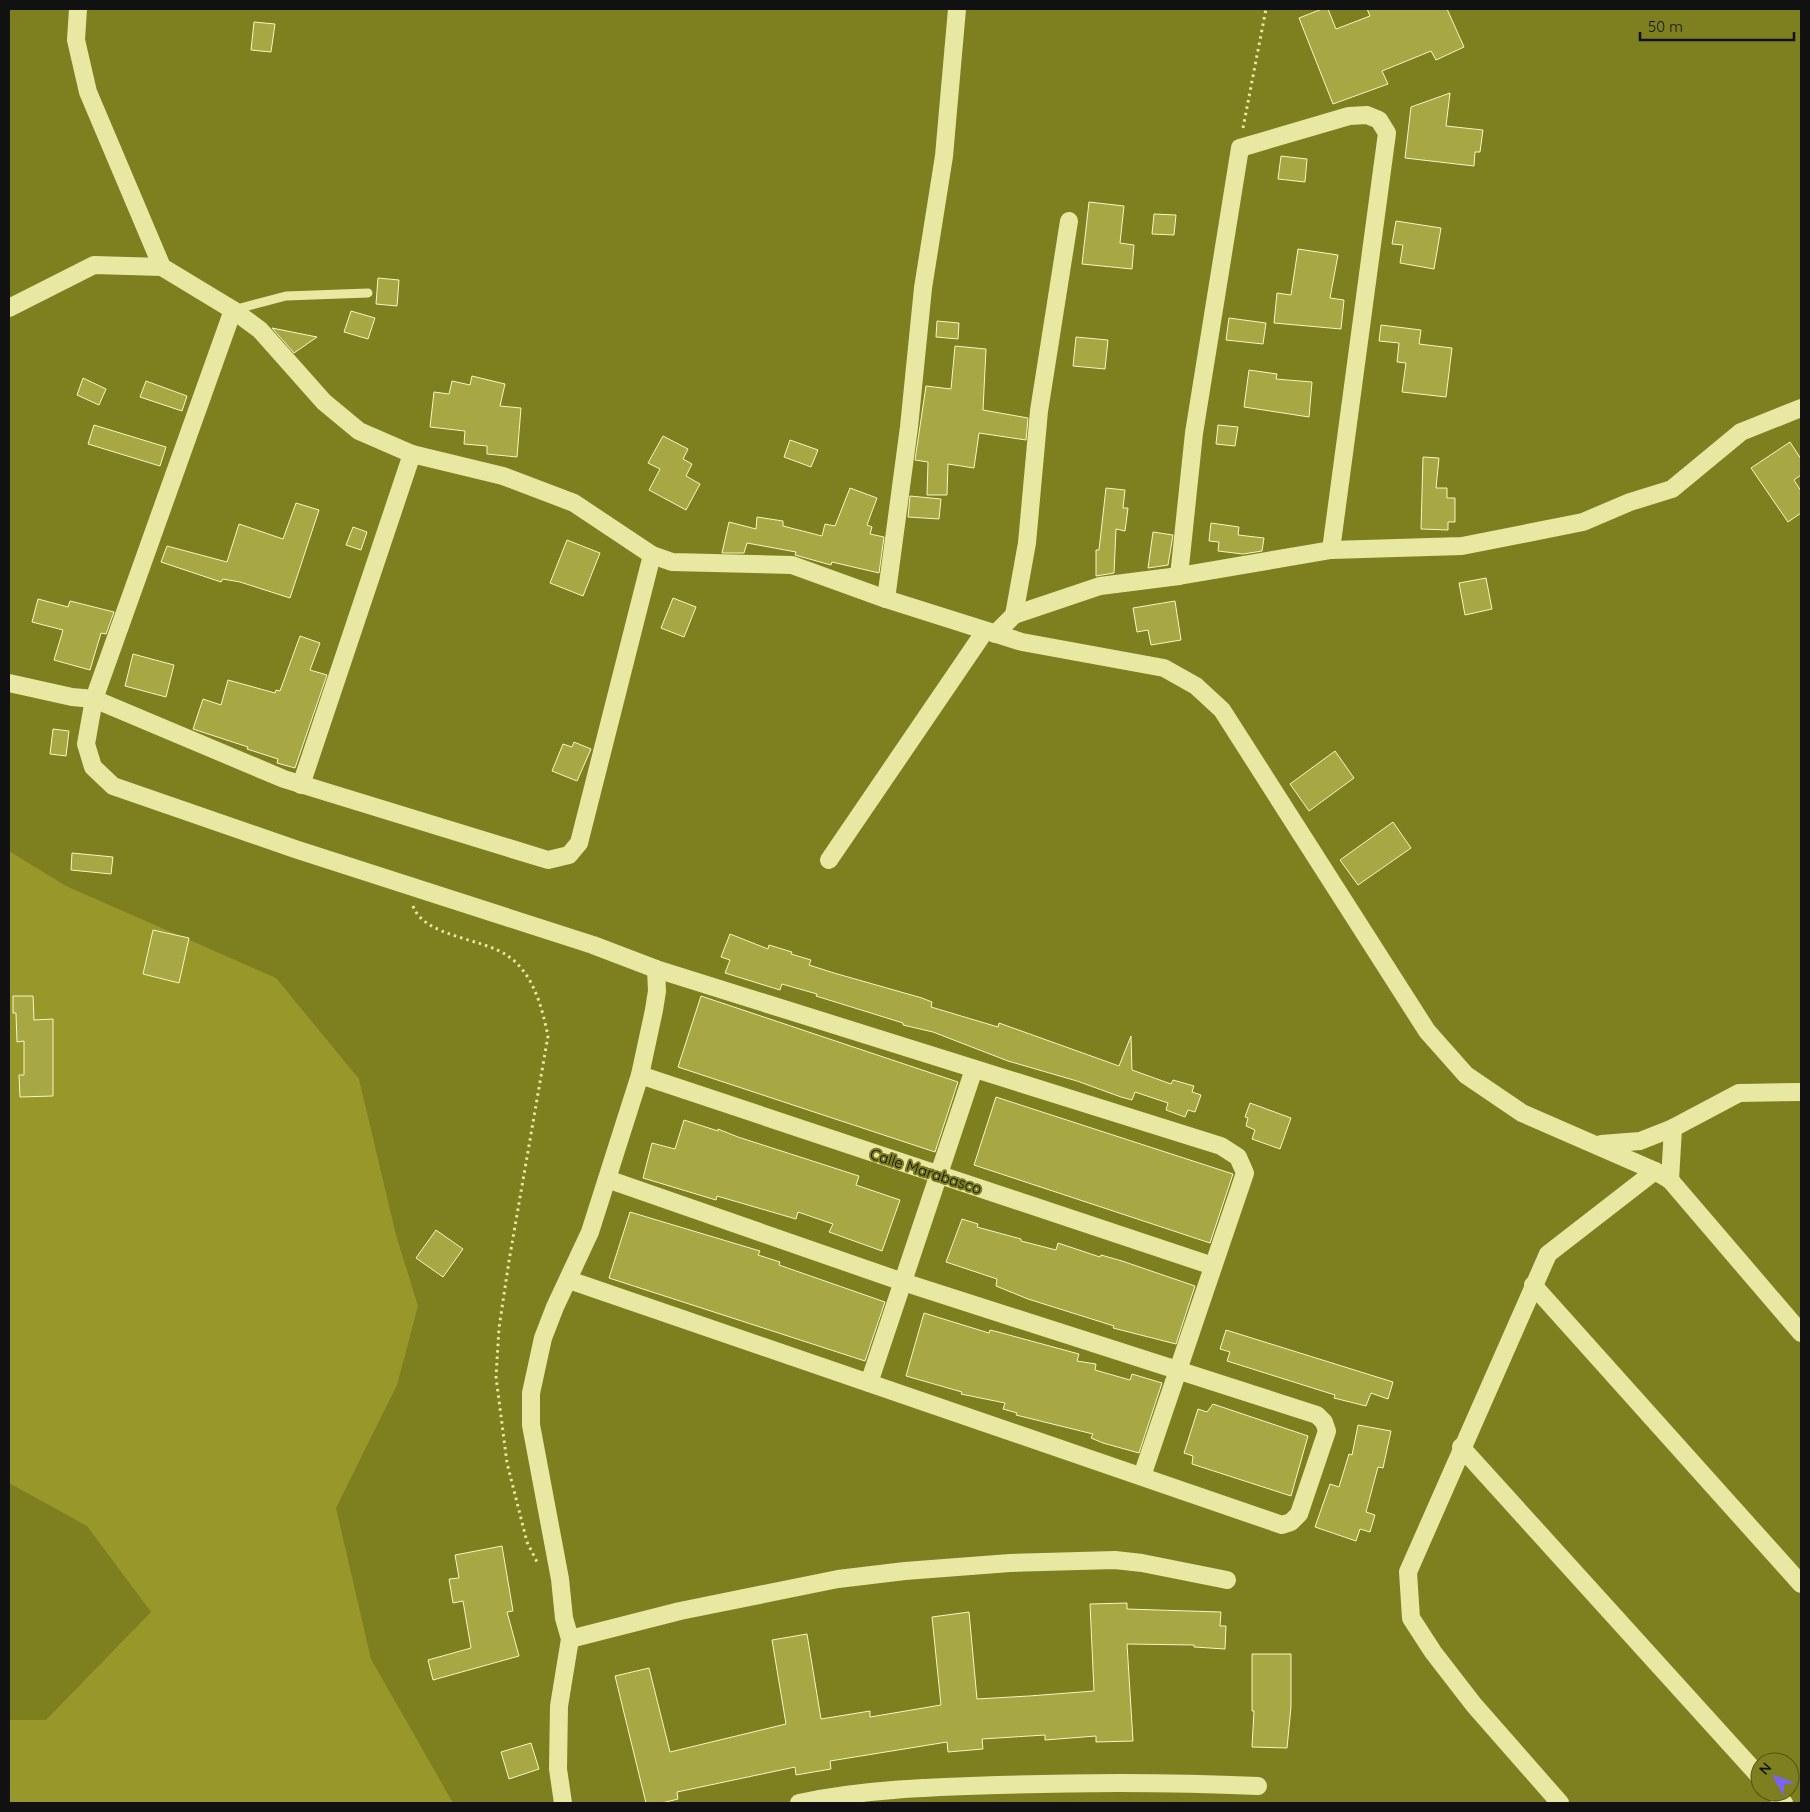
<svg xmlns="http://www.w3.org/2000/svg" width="1810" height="1812" font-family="Quicksand,sans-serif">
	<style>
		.green { fill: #989729 }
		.building { fill: #a7a743; stroke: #f6f6c7 }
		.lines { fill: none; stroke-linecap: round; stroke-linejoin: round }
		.path { stroke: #e8e8a3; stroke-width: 3; stroke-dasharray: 2.5 4; stroke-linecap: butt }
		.lane { stroke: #e8e8a3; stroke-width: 9 }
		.street { stroke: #e8e8a3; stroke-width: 18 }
		.labels { text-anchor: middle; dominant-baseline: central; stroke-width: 4; stroke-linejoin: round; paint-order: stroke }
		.street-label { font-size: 15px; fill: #111; stroke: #7e7f1f }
	</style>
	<rect width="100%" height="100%" fill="#7e7f1f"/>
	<polygon class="green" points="9,851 66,886 276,978 359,1079 396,1235 418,1306 397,1385 336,1508 371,1659 453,1803 9,1803 9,1720 46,1720 151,1612 87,1526 9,1483"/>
	<g class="building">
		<polygon points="1322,9 1328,9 1336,29 1370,16 1367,9 1447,9 1464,47 1436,60 1431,51 1382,71 1388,84 1333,104 1299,18"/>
		<polygon points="254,22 275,24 271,52 251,50"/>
		<polygon points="1450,93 1446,126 1483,130 1480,152 1475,152 1474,166 1405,158 1411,107"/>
		<polygon points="1281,156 1307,159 1305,182 1278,179"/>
		<polygon points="1089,202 1124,206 1120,243 1134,245 1132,269 1082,264"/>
		<polygon points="1154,214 1176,215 1174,235 1152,234"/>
		<polygon points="1396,221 1441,228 1434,269 1400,263 1403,245 1392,244"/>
		<polygon points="1298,249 1338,255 1330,298 1344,300 1341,329 1274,323 1277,293 1291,295"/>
		<polygon points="378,278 399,280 397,306 376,304"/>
		<polygon points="351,311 375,318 368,339 344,332"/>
		<polygon points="1229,318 1266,323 1263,344 1226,340"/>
		<polygon points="937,321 959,323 958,339 936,337"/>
		<polygon points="1381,325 1421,330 1419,344 1452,348 1446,397 1402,392 1406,363 1397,362 1399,343 1379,341"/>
		<polygon points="272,328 317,337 294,353"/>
		<polygon points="1076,337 1108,340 1105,369 1073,366"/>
		<polygon points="955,346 986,349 983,410 1028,418 1026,440 979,433 974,468 948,464 947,495 927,495 928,462 915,460 926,386 951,389"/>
		<polygon points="1249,370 1277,374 1276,379 1312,382 1309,417 1244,407"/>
		<polygon points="472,376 505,384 500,406 521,408 517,457 487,454 487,446 464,444 465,431 430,427 434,392 449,394 452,381 470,385"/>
		<polygon points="83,378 106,389 99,405 77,395"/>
		<polygon points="146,381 187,396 182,411 140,397"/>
		<polygon points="94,425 166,447 160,466 88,444"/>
		<polygon points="1218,425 1238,427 1235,446 1216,444"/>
		<polygon points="663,436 688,449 683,459 692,464 686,476 700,484 686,510 649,490 660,469 648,463"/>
		<polygon points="790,440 818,450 811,467 784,457"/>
		<polygon points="1790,442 1801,459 1801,475 1794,480 1801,491 1801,513 1788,522 1751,468"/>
		<polygon points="1423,457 1439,458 1436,488 1447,488 1447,498 1455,498 1455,522 1448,522 1448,530 1421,529"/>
		<polygon points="850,488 877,498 867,525 872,527 870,534 884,537 879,573 832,562 831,565 795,555 796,552 747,543 744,553 722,553 729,522 756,529 757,517 783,521 783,526 822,536 825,524 835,526"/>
		<polygon points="1106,488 1125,490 1123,508 1128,508 1125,531 1116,529 1114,573 1096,576 1096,550 1099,550"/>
		<polygon points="910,496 941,499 939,519 908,517"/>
		<polygon points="296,503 319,510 290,598 240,582 223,579 221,582 161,562 167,546 227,562 239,524 283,539"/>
		<polygon points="1211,523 1239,527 1238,535 1264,538 1262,551 1243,554 1218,551 1219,542 1209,541"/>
		<polygon points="353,527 367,532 361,550 346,545"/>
		<polygon points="1153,532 1173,535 1168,565 1148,568"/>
		<polygon points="567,540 600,553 583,596 550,583"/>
		<polygon points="1486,578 1492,609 1465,615 1459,583"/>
		<polygon points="673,598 696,607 684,637 661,628"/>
		<polygon points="38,599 68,607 70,601 114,612 106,634 101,633 90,670 54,660 63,630 32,622"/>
		<polygon points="1175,601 1181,640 1151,645 1148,630 1137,632 1133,608"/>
		<polygon points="300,636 320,643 310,670 327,675 295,768 277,763 278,759 247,749 248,747 193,729 203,699 221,705 228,680 275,693 276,690 280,691"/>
		<polygon points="133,654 174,665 166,697 125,686"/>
		<polygon points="53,729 69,731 66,756 50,754"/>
		<polygon points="574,742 591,749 577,781 552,771 563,744 572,747"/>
		<polygon points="1335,751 1354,778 1309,811 1290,784"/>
		<polygon points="1393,822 1411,848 1358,885 1340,860"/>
		<polygon points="72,853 113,857 111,874 71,870"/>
		<polygon points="153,930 189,938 179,983 143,974"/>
		<polygon points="730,934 768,949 769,945 792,952 791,954 811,960 809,965 834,973 922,998 932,1002 931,1007 998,1027 999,1023 1119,1066 1131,1036 1132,1070 1171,1084 1173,1080 1194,1086 1192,1092 1201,1095 1195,1112 1188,1110 1185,1117 1166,1110 1168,1103 1135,1092 1132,1100 1121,1097 1077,1081 1008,1061 933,1032 903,1025 903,1023 816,996 817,994 782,984 780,990 725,973 730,960 721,957"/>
		<polygon points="13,996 33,996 34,1020 53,1019 53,1096 20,1097 19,1075 24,1075 24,1041 17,1042 16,1013 13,1013"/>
		<polygon points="701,996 958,1082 935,1152 678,1067"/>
		<polygon points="996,1097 1233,1174 1210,1243 974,1165"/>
		<polygon points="1250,1103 1291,1118 1280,1149 1252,1139 1255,1130 1246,1126 1248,1118 1245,1117"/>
		<polygon points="684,1120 718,1131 718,1129 738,1137 859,1176 856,1185 900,1200 882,1251 829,1232 833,1224 798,1212 796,1219 717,1196 716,1200 643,1178 652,1143 675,1149"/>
		<polygon points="630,1212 760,1251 758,1255 780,1262 779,1265 885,1302 865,1361 609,1278"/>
		<polygon points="962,1219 978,1224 977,1227 1021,1239 1021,1241 1056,1250 1058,1243 1100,1257 1101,1255 1122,1261 1195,1286 1176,1344 1113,1328 1114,1326 1028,1299 996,1286 997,1279 946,1262"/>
		<polygon points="436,1230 463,1249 443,1277 416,1258"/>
		<polygon points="924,1313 989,1333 990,1330 998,1332 1079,1354 1077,1361 1096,1364 1095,1370 1130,1380 1132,1374 1162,1383 1139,1453 1103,1443 1091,1438 1093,1434 1016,1415 1017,1413 1003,1409 1005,1403 961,1394 962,1392 906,1376"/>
		<polygon points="1226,1330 1393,1382 1388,1399 1371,1393 1366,1406 1334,1398 1335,1395 1227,1361 1230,1352 1220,1349"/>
		<polygon points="1213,1404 1308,1436 1291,1496 1192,1464 1193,1456 1184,1453 1198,1409 1207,1412"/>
		<polygon points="1358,1425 1391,1431 1383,1468 1378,1467 1366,1512 1375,1515 1370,1532 1360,1529 1356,1541 1315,1527 1330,1484 1339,1487 1349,1454 1352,1455"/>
		<polygon points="502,1546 513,1611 507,1612 519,1656 433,1680 428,1660 471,1648 463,1601 453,1603 449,1579 459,1578 455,1555"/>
		<polygon points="1127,1603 1127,1609 1221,1612 1220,1626 1226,1626 1225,1649 1194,1647 1194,1645 1127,1644 1133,1741 1096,1742 1096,1736 1045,1740 1045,1735 982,1739 983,1749 948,1752 947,1742 830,1761 831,1769 796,1775 795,1767 677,1792 678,1799 662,1803 646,1803 615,1676 649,1668 670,1752 786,1724 772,1640 807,1634 821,1719 870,1711 870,1717 941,1705 932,1617 969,1612 977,1699 1029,1696 1094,1691 1090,1604"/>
		<polygon points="1252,1654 1291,1654 1291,1707 1287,1748 1252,1747 1254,1711 1252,1711"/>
		<polygon points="531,1743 539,1769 509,1779 501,1752"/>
	</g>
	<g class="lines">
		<g class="path">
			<polyline points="1243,128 1266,9"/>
			<path d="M413,906C424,937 483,938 508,956C534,974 542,1008 548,1036L509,1261L499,1328L496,1377L507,1463L527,1542L537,1562"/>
		</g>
		<polyline class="lane" points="233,310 286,296 368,293"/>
		<g class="street">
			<polyline points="78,9 76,40 88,92 162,267"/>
			<polyline points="9,308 94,265 162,267 233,310 260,330 324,402 359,431 412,454 503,476 574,503 652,555 672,562 792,565 886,599 1022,642 1164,668 1196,686 1222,710 1427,1031 1466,1075 1522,1113 1655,1171"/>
			<polyline points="233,310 94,699 86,744 93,767 113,786 295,849 593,945 656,969 1221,1146 1238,1157 1245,1173 1142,1476"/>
			<polyline points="1179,576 1194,433 1240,148 1349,116 1367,115 1379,120 1387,133 1331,550"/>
			<polyline points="886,599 909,427 923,288 944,156 957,9"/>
			<polyline points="1014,615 1027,543 1039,411 1069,221"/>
			<polyline points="995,634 1014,615 1100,586 1179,576 1331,550 1462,546 1583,522 1630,502 1672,489 1741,432 1801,408"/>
			<polyline points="9,683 72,697 94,699 284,779 548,860 569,855 579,843 652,555"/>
			<polyline points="301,785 412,454"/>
			<polyline points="829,860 985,631"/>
			<polyline points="640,1075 1213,1266"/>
			<polyline points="1601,1144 1640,1141 1673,1128 1739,1093 1801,1092"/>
			<polyline points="1670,1180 1801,1333"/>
			<polyline points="569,1280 1282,1525 1291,1522 1299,1514 1327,1431 1324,1422 1317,1415 903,1282 607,1179"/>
			<polyline points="1533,1285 1801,1584"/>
			<polyline points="869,1383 974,1069"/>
			<polyline points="1461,1447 1760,1777"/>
			<polyline points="570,1639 680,1611 838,1579 905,1571 1010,1563 1115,1560 1142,1563 1227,1580"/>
			<polyline points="1774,1792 1784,1803"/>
			<polyline points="563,1803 558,1769 559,1706 570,1639 564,1618 560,1579 531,1425 531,1393 543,1338 555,1307 590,1232 640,1075 654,1010 657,991 656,969"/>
			<path d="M799,1803C865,1789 933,1787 999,1785C1086,1782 1171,1782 1258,1786"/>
			<polyline points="1560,1803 1474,1705 1433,1652 1411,1618 1408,1572 1548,1254 1655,1171 1670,1180 1673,1128"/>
		</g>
	</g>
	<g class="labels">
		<g class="street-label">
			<text transform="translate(926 1171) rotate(18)">Calle Marabasco</text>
		</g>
	</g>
	<rect width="1810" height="1812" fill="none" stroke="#111111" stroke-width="20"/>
	<g transform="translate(1775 1777) rotate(311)"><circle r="24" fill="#7e7f1f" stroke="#525319"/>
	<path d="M0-4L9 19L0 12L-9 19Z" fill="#7b63f6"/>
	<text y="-8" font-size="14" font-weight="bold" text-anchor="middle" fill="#111111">N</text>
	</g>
	<path d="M1640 32v8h154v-8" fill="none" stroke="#111111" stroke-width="2.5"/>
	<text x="1648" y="32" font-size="15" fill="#111111" stroke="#7e7f1f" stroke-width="4" paint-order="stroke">50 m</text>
</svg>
